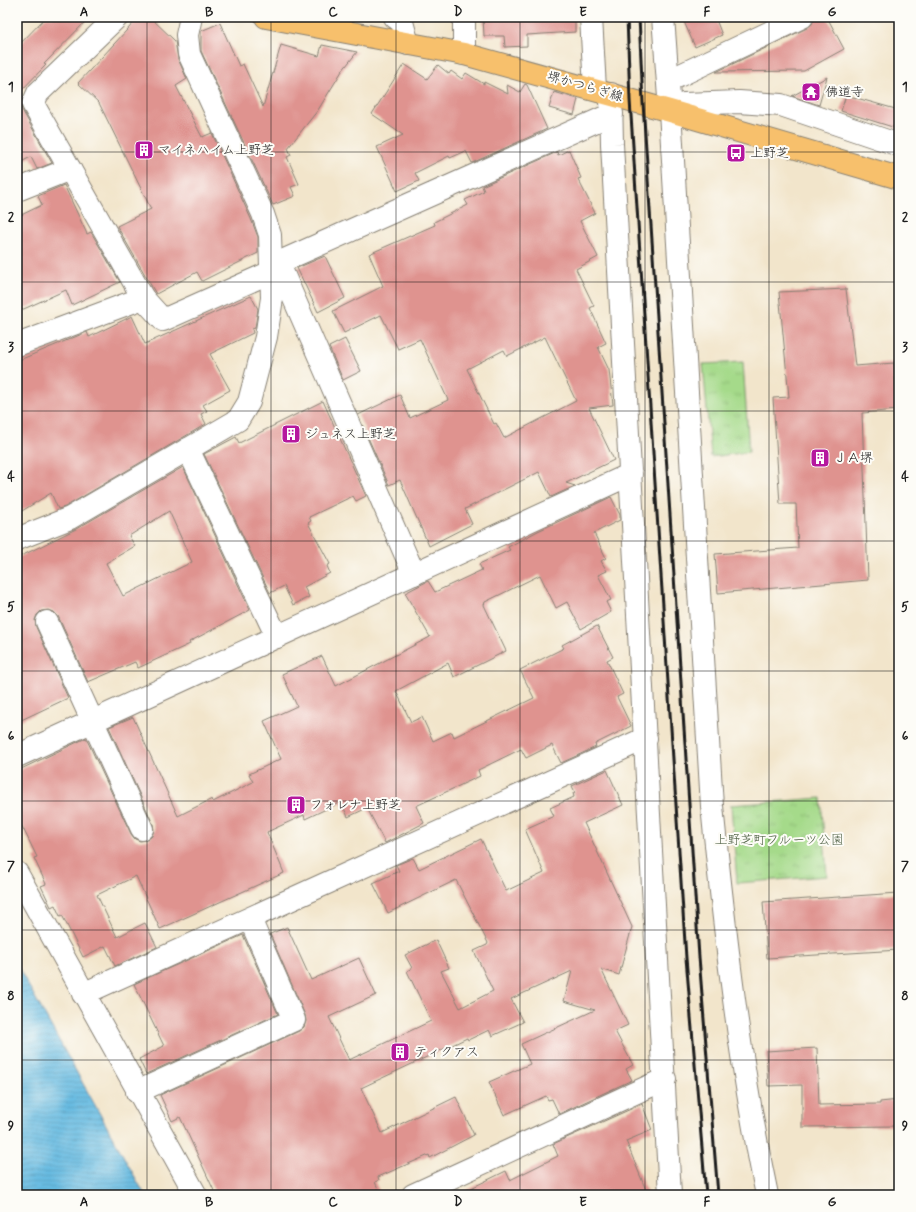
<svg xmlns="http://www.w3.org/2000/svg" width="916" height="1212" font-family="Mynerve,'Klee One',sans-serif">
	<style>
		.grass { fill: url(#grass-tufts); stroke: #607b53 }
		.water { fill: url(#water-rules); stroke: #406b7e }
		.building { fill: #df938f; fill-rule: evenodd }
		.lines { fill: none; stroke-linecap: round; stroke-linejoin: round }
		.minor-casing { stroke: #878074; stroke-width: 24 }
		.tertiary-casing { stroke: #878074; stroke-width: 24 }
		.primary-casing { stroke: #878074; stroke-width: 24 }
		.minor { stroke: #fff; stroke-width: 22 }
		.tertiary { stroke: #fff; stroke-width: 22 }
		.primary { stroke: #f7c06c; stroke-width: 22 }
		.rail { stroke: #1c1c1c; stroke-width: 3 }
		.grid { fill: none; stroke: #1c1c1c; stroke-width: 1; stroke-opacity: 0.55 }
		.labels { text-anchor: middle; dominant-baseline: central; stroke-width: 4; stroke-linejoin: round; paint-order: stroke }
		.street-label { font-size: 13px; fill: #1c1c1c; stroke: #fdfcf7 }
		.poi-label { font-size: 13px; fill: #1c1c1c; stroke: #fdfcf7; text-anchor: start }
		.park-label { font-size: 13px; fill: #4c5e42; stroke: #fdfcf7 }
		.neatline { fill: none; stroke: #1c1c1c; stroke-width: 1.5 }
		.grid-label { font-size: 13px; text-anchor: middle; font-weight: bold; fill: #1c1c1c }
	</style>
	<defs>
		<pattern id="grass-tufts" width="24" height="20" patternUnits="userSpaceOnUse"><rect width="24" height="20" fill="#a5da8a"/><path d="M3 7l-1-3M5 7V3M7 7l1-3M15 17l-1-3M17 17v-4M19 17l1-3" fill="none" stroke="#8dba76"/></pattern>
		<pattern id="water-rules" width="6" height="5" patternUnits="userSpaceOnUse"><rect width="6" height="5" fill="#65bae1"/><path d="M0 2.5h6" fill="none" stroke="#579fc0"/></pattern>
	</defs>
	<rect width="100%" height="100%" fill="#fdfcf7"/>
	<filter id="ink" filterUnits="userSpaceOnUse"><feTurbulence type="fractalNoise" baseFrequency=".025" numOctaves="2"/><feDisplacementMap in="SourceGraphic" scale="8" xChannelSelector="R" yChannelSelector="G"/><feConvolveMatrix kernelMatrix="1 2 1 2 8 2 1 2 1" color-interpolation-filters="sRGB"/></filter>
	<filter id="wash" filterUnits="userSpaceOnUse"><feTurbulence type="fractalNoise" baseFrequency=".012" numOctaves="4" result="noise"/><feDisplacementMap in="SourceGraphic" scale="16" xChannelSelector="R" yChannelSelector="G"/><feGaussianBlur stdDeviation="0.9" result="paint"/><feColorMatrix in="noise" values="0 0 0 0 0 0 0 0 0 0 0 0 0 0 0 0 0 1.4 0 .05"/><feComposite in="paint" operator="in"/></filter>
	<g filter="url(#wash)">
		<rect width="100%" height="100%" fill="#f2e5cb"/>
		<g class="grass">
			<polygon points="743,362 749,452 711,457 703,364"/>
			<polygon points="821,798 827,876 737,883 731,805"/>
		</g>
		<polygon class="water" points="17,965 145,1195 17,1195"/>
		<g id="blocks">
			<g class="building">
				<polygon points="46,17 90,17 44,64 46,65 17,95 22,110 52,163 37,169 31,157 17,164 17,47"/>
				<polygon points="139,17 150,17 175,41 178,59 187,79 176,86 202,137 212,133 251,219 258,237 258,253 202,281 197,272 156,294 117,226 151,209 99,103 78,83"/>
				<polygon points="483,17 575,17 575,32 527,35 527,46 505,47 504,36 484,36"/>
				<polygon points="682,17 715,17 722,35 695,47"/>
				<polygon points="818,17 827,17 844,49 804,71 716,72 807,28 812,24 814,19"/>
				<polygon points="220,23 239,66 243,64 263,107 281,45 319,56 322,45 357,52 342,71 318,110 288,148 291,155 287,157 299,184 291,187 295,196 273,205 201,51 201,31"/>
				<polygon points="404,64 427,79 438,65 449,74 451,71 462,79 466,73 484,84 484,82 508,94 507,85 520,92 525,84 527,85 547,129 472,163 466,151 450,158 449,156 415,173 419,181 397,191 377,147 403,135 372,114"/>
				<polygon points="827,77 819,105 792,96"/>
				<polygon points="554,92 578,99 574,115 549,108"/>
				<polygon points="846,95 899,110 899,129 841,111"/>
				<path d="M569,150L581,178L578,179L595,213L580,221L598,257L576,269L594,306L590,308L606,343L598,347L609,370L613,405L589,408L614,460L566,483L575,486L551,497L539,472L465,509L472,524L429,546L400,480L389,485L358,415L400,395L410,418L448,400L420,339L398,349L381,315L344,333L333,311L383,286L369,254L435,225L434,222L468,205L465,200L484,191L482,186L557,152L558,155ZM545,337L576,401L504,438L496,423L494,424L467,369L504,350L507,356Z"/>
				<polygon points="64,185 87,234 91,232 120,282 72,305 66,290 17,312 17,217 42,205 38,196"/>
				<polygon points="325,256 345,298 318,312 297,268"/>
				<polygon points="846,289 855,366 894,363 898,410 862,413 868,580 718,593 715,554 798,548 796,504 780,504 773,398 789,397 779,292"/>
				<polygon points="251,296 258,309 255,328 252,329 253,333 210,354 230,390 203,405 207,411 201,414 206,424 65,507 58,509 51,493 17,514 17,361 87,332 89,337 132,316 145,344"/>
				<polygon points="345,339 361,371 343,380 329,347"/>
				<polygon points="323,401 366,496 356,501 353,496 309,517 311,521 308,523 330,564 327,566 330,573 304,587 309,597 293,605 284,586 270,593 204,454 236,437 239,443"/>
				<path d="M183,467L250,610L189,642L190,644L138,668L135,662L88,682L58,616L54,612L49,610L41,611L37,615L35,620L36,627L68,698L17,722V558L76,529ZM169,511L192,562L123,596L106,563L135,546L129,536Z"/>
				<polygon points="611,497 620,515 620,520 594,533 606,558 601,561 607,571 598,575 611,600 606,602 611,612 581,629 567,602 556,608 540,575 485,602 484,605 506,651 454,677 448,663 396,691 411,722 422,717 433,741 452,732 454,737 534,698 520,670 564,648 562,645 597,626 613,657 607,660 623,694 617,697 631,726 595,744 596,747 561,763 552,745 526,758 521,749 478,770 480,776 416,806 424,823 385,843 367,808 348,817 341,802 305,819 304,815 267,832 284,873 160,929 136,876 97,895 117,937 145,923 157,947 115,966 105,946 83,957 62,915 60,916 55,905 51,907 41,886 46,884 34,858 37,857 17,816 17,771 86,738 131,834 135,839 140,841 147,840 152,836 154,830 153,824 109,727 133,717 178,816 212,799 213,802 253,782 249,774 281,759 264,721 297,706 282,674 322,656 336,686 430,637 405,593 428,581 435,592 482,570 479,564 510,550 508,547 538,531"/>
				<polygon points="607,770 623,805 584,823 632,927 619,975 601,969 628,1025 615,1031 633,1065 626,1069 632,1080 559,1114 552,1099 548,1100 546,1096 504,1115 489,1082 530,1064 521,1044 595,1010 564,1001 572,971 511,999 523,1022 492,1036 489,1030 468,1040 467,1038 361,1088 382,1133 456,1097 474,1135 430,1158 429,1155 378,1177 379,1180 375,1182 381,1195 216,1195 180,1117 172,1121 160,1095 299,1031 304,1027 306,1021 305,1015 270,934 287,927 311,980 359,958 376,995 329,1017 349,1060 431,1021 407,971 412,968 405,955 436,940 449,968 441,971 460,1008 493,991 474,951 487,945 488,943 456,880 388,913 373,883 399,871 396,865 413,858 419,869 481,839 506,891 544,873 525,829 554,816 550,808 574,797 573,793 575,792 572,786"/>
				<polygon points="899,893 899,950 767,958 763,902"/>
				<polygon points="243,935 278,1014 146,1074 139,1059 164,1046 134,984"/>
				<polygon points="817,1048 819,1105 880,1104 880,1102 899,1100 899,1126 802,1127 802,1085 768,1086 766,1051"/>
				<polygon points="642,1104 652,1130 626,1141 648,1195 457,1195 506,1171 510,1180 558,1156 553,1144"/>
			</g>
		</g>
	</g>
	<g filter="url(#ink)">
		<use href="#blocks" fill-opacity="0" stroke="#878074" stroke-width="1"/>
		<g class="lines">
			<g class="minor-casing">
				<g id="minor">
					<polyline points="117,17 38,93 33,104 143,298"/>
					<polyline points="395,17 402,22 408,44"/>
					<polyline points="663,17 670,111 684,104 739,102 781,105 899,145"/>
					<polyline points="464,54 464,17"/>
					<polyline points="668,81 802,17"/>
					<polyline points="611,94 612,144 670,1195"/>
					<polyline points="17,190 70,169"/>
					<polyline points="278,262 414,574"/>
					<polyline points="271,266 612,114"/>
					<polyline points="17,345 143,298 163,320 271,272"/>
					<polyline points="188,449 277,637"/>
					<polyline points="17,539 70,518 238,420 249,402 266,337 272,298 270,235 263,214 189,54 187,35 191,17"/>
					<polyline points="47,622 142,829"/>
					<polyline points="17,756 631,474"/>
					<polyline points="17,873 196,1195"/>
					<polyline points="83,994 646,738"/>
					<polyline points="137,1092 294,1020 250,919"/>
					<polyline points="413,1195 665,1079"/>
				</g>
			</g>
			<g class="tertiary-casing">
				<g id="tertiary">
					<polyline points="591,17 595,89"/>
					<path d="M670,111L712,806C725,936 740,1067 767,1195"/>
				</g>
			</g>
			<g class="primary-casing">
				<polyline id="primary" points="266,17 464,54 670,111 899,178"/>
			</g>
			<use href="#minor" class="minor"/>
			<use href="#tertiary" class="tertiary"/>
			<use href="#primary" class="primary"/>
			<g class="rail">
				<polyline points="627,17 630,100 686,958 706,1195"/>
				<polyline points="639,17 643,103 699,957 718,1195"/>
			</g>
		</g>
	</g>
	<path class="grid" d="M147,17V1195M271,17V1195M396,17V1195M520,17V1195M645,17V1195M769,17V1195M17,152H899M17,282H899M17,411H899M17,541H899M17,671H899M17,801H899M17,930H899M17,1060H899"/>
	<defs>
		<g id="temple-square" transform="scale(1)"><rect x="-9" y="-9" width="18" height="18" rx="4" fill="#b5179e" stroke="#fdfcf7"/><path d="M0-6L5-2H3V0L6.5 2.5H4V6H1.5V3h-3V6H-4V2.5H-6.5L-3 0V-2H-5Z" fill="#fff"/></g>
		<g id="building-square" transform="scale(1)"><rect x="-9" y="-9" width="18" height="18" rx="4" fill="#b5179e" stroke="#fdfcf7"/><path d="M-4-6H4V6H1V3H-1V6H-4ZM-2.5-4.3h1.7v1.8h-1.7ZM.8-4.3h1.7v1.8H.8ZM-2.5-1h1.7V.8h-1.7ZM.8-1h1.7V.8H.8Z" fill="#fff"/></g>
		<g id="bus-square" transform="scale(1)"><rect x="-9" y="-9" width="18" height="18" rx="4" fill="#b5179e" stroke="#fdfcf7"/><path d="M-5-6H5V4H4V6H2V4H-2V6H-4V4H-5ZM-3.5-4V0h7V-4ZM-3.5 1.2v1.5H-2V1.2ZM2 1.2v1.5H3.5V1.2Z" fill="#fff"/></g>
	</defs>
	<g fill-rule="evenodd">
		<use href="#temple-square" x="811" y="92"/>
		<use href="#building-square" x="144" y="150"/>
		<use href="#bus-square" x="736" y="153"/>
		<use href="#building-square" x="291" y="434"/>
		<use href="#building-square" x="820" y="458"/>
		<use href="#building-square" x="296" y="805"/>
		<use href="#building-square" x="400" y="1052"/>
	</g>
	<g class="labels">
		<g class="street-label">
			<text transform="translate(585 87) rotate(16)">堺かつらぎ線</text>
		</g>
		<g class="poi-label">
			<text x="825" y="92">佛道寺</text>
			<text x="158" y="150">マイネハイム上野芝</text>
			<text x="750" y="153">上野芝</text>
			<text x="305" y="434">ジュネス上野芝</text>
			<text x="834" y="458">ＪＡ堺</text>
			<text x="310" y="805">フォレナ上野芝</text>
			<text x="414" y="1052">ティクアス</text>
		</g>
		<g class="park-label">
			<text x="779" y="840">上野芝町フルーツ公園</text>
		</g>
	</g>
	<rect width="916" height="1212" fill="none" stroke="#fdfcf7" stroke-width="44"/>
	<rect x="22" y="22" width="872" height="1168" class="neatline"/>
	<g class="grid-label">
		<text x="84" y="16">A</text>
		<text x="209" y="16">B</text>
		<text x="333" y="16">C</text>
		<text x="458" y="16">D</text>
		<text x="583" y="16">E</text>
		<text x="707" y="16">F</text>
		<text x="832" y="16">G</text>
		<text x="11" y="91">1</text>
		<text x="905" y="91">1</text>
		<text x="11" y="221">2</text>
		<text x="905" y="221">2</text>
		<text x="11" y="351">3</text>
		<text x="905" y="351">3</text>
		<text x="11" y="481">4</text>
		<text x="905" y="481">4</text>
		<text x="11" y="611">5</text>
		<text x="905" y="611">5</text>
		<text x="11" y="740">6</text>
		<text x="905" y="740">6</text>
		<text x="11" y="870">7</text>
		<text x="905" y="870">7</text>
		<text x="11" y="1000">8</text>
		<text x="905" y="1000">8</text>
		<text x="11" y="1130">9</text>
		<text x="905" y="1130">9</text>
		<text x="84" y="1206">A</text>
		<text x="209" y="1206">B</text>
		<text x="333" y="1206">C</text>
		<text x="458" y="1206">D</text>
		<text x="583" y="1206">E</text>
		<text x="707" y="1206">F</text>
		<text x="832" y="1206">G</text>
	</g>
</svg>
